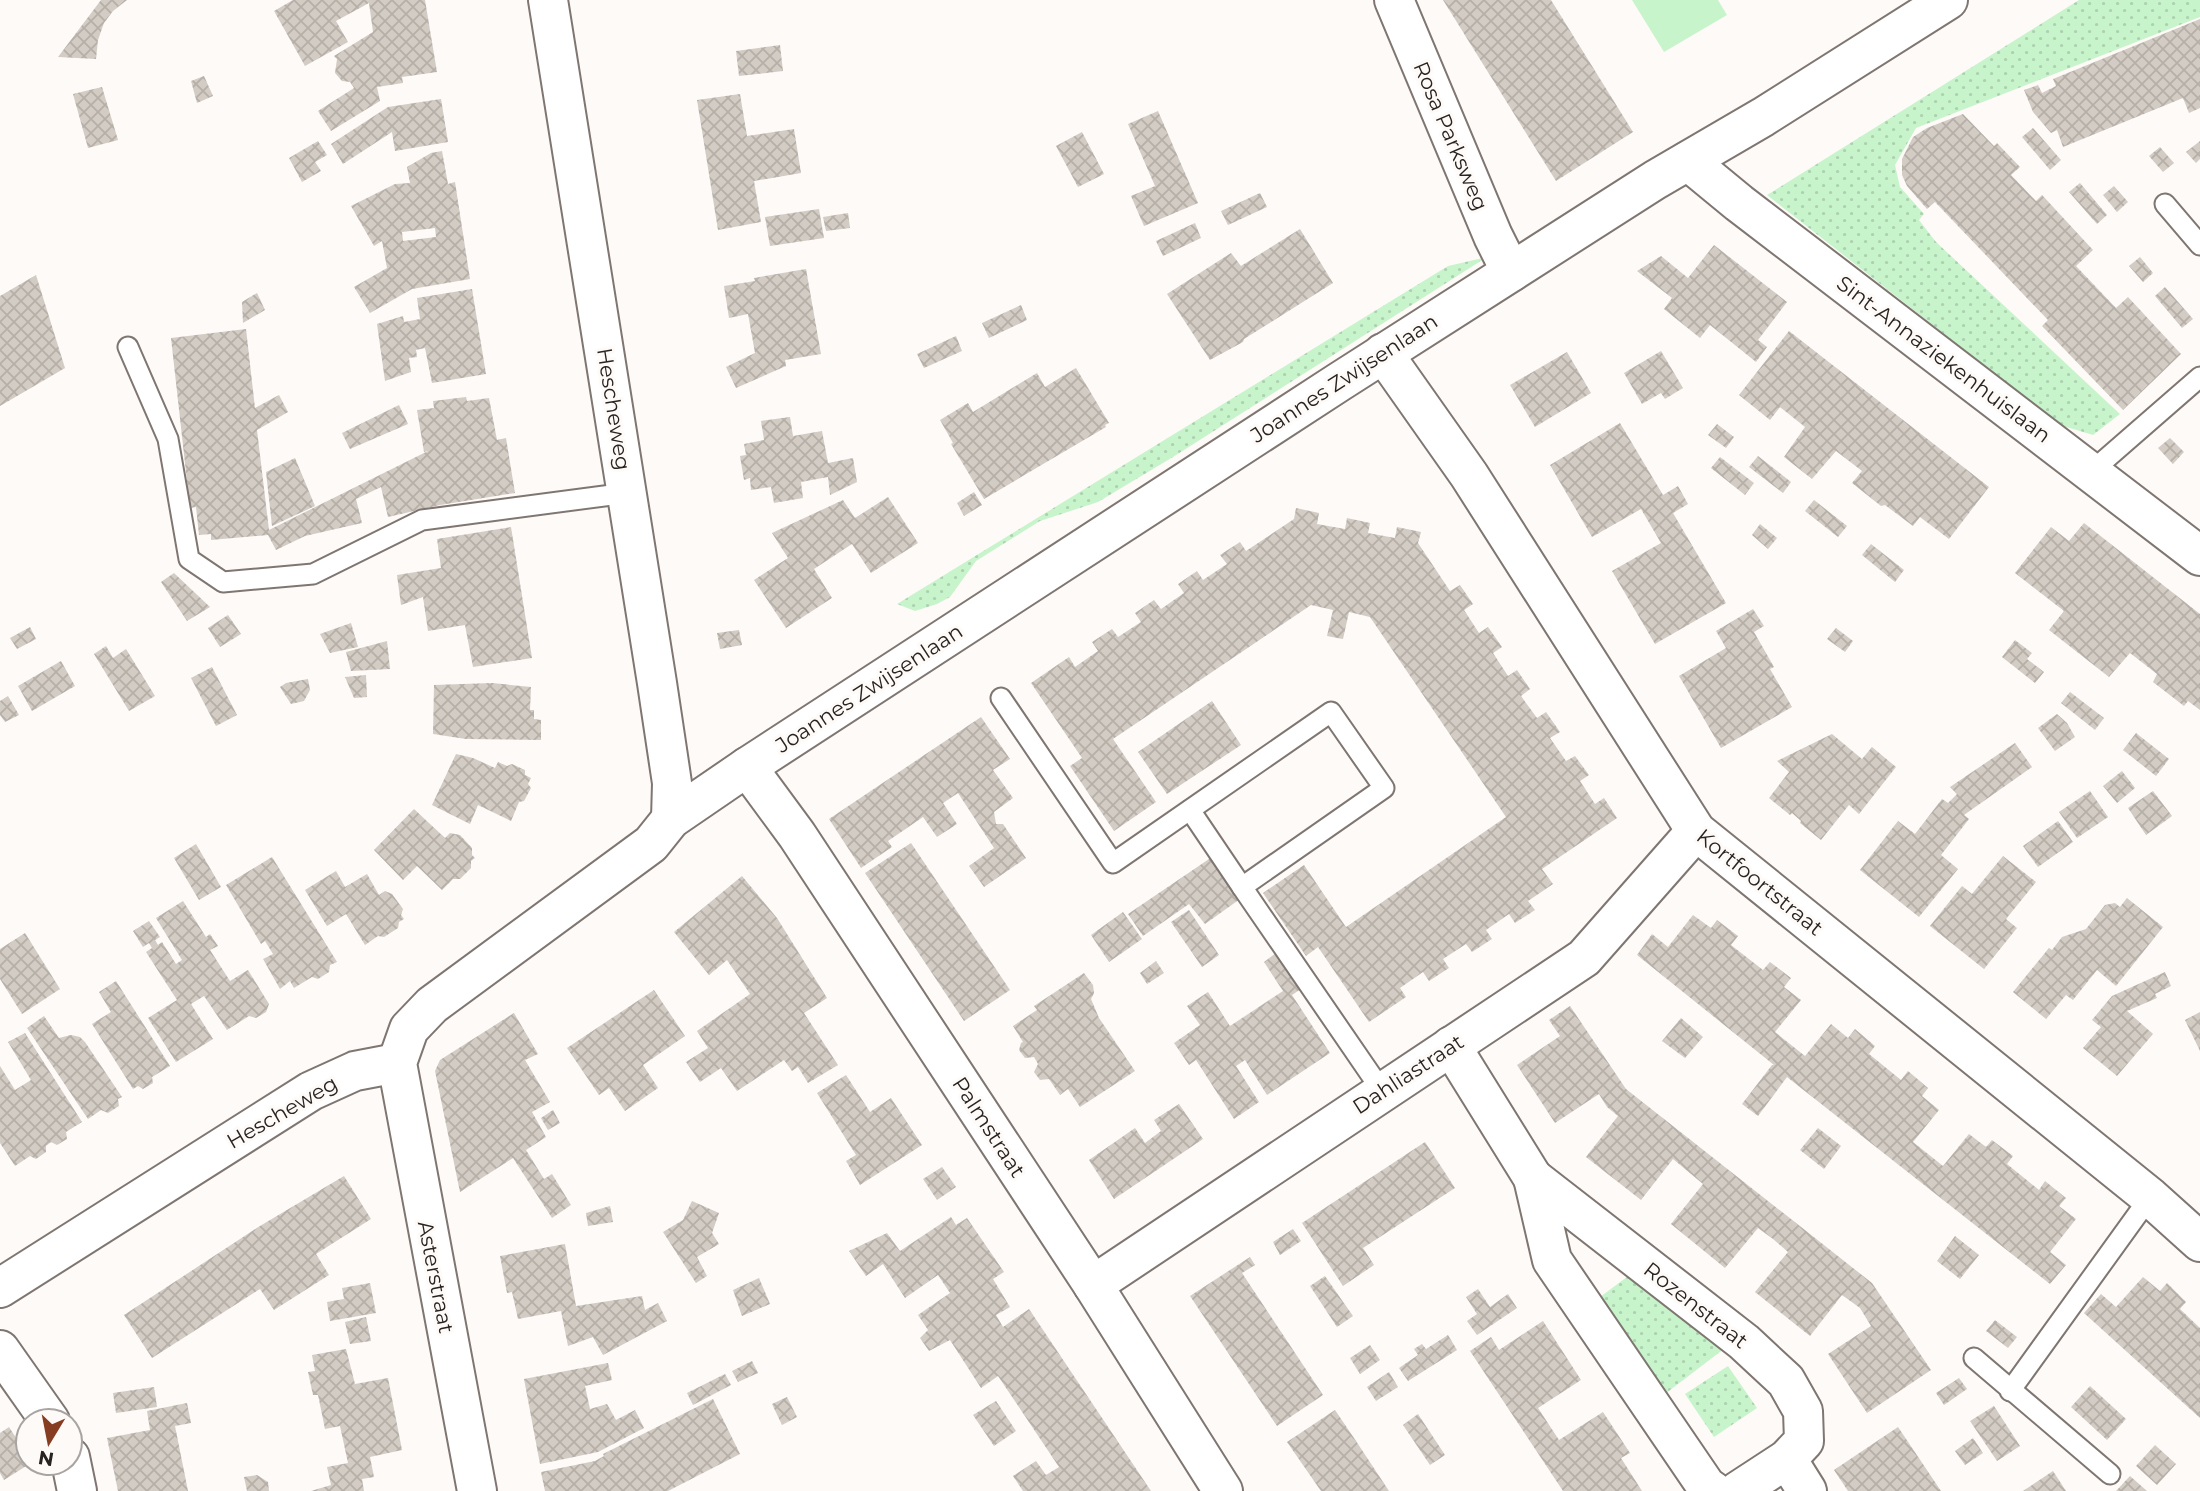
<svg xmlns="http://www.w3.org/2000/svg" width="2200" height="1491" font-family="Montserrat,sans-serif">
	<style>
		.grass { fill: url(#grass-dots) }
		.pitch { fill: #c8f4cc }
		.building { fill: url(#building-cross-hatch); fill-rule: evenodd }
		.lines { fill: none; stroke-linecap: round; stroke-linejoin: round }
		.service-casing { stroke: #7f7671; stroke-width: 23 }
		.minor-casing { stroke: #7f7671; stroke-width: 42 }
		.service { stroke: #fff; stroke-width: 19 }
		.minor { stroke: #fff; stroke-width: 38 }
		.labels { text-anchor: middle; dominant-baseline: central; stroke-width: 6; stroke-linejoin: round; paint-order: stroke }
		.street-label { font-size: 21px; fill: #272421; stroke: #fefaf8 }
	</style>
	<defs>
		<pattern id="grass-dots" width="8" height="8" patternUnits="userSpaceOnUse" patternTransform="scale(1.75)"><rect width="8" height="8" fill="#c8f4cc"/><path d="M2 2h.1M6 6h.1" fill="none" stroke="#acd1af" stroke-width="1.8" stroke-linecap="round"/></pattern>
		<pattern id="building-cross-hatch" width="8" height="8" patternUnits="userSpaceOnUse" patternTransform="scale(1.75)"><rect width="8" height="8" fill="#d3ccc4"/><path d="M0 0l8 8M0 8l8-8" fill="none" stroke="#b5afa8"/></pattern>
	</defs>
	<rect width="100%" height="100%" fill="#fefaf8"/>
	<g class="grass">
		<polygon points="2079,0 2200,0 2200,17 1916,128 1895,165 1900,187 1924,214 1919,220 1936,242 2120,414 2093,435 2060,425 1767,195"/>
		<polygon points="1487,257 1173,457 1098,502 1040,521 976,561 950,597 937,604 915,611 897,604 1448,266"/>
		<polygon points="1635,1271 1729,1345 1661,1397 1596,1300"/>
		<polygon points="1728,1366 1757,1408 1714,1437 1685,1394"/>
	</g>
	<polygon class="pitch" points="1632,0 1718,0 1727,15 1664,52"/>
	<g class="building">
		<polygon points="101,0 127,0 113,11 104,23 98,40 96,59 58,57"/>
		<polygon points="293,0 425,0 437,72 402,77 403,83 377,87 380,101 331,131 318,111 354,88 350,82 342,81 335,73 337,59 334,56 373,32 369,3 336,21 348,42 305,66 274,11"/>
		<polygon points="1443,0 1551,0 1633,132 1556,181"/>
		<polygon points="2200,19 2200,108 2189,113 2183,98 2063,147 2057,130 2051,133 2033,112 2024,90 2038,85 2042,93 2056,86 2053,79"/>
		<polygon points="780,45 783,71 739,76 736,51"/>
		<polygon points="204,76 213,96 197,103 191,81"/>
		<polygon points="102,87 118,140 88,148 73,94"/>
		<polygon points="740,94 747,136 794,129 801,173 754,181 761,222 718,230 697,100"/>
		<polygon points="441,99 448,142 395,151 392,132 343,164 331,144 388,107"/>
		<polygon points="1158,111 1198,203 1144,226 1131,196 1155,186 1128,124"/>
		<polygon points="1963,114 1992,144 1994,146 1997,143 2020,167 2011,175 2036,201 2042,195 2093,250 2076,266 2116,308 2128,297 2181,354 2123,410 2042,326 2048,320 1935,202 1927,209 1907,186 1902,175 1902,159 1913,137 1927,128"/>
		<polygon points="2033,128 2061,160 2050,170 2022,137"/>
		<polygon points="1082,132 1104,174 1078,187 1056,146"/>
		<polygon points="318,141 327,155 315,162 321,171 302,182 289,158"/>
		<polygon points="2200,141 2200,159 2196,163 2186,152"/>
		<polygon points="2160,147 2174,163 2163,172 2149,156"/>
		<path d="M442,151L448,184L455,182L470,279L412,289L370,313L354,287L387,268L382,241L374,246L351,206L395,184L410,183L407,167L431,153ZM435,228L436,237L403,241L402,232Z"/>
		<polygon points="2080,183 2107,215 2097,224 2069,192"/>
		<polygon points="2114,186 2128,202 2117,212 2103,195"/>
		<polygon points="1260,193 1267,207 1228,225 1221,211"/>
		<polygon points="819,209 824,238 770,246 765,217"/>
		<polygon points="848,213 850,228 826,231 823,217"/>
		<polygon points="1195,223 1201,238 1163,256 1156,241"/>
		<polygon points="1300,229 1333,283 1244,339 1243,342 1210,360 1167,294 1231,253 1241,266"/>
		<polygon points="1714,245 1787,302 1758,340 1767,347 1756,362 1710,325 1700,338 1664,309 1672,298 1637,271 1661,256 1688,278"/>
		<polygon points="2140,257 2153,273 2143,282 2129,266"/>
		<polygon points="806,269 821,354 785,360 786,366 736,388 726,367 755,353 748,314 729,318 724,286 755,281 754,278"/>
		<polygon points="36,275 65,368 0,406 0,296"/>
		<polygon points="2165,287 2193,319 2182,328 2155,296"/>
		<polygon points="472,289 486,374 432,383 425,348 416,350 417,357 409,358 411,372 385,381 377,324 403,316 404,322 420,319 417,298"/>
		<polygon points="257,293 265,310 243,323 242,302"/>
		<polygon points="1021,305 1027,320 989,338 982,323"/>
		<polygon points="246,329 255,408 279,395 288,412 257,430 269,530 428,451 424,452 417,410 434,408 433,401 466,397 467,401 489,398 497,440 506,438 515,493 440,505 388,517 381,487 356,499 362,523 305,536 276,550 268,535 211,540 211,534 199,535 196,507 190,508 171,338"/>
		<polygon points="1789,331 1989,487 1949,539 1920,517 1913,526 1885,505 1881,506 1852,483 1862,471 1836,451 1812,479 1784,457 1805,427 1780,407 1770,420 1739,395"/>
		<polygon points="956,336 962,351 924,368 917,354"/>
		<polygon points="1661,351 1683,388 1665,399 1661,393 1642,404 1624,373"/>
		<polygon points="1567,352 1591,393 1535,427 1510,385"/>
		<polygon points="1076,368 1109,423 1105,425 1106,427 984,499 951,444 953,443 940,420 968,403 973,412 1037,373 1045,387"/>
		<polygon points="399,405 408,424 350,449 342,433"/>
		<polygon points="790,417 793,436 822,431 828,463 853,458 857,482 830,495 828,477 801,482 803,498 774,503 771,487 751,490 750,478 744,480 740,456 746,455 744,444 764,440 761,421"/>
		<polygon points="1620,423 1663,495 1678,486 1688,504 1673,513 1726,603 1655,644 1612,571 1661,543 1641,509 1592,537 1550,465"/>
		<polygon points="1717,424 1734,437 1726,448 1708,435"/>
		<polygon points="2170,438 2184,452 2173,464 2158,448"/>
		<polygon points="1758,456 1791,482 1783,493 1749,467"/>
		<polygon points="1720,457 1754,483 1745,495 1711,468"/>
		<polygon points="295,458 315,506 272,526 266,472"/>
		<polygon points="974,492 982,505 964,516 957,503"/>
		<polygon points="888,497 918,543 871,573 852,544 814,569 832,598 786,628 754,580 788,558 772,533 843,500 855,518"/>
		<polygon points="1814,500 1847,526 1838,537 1805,511"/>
		<polygon points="1296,508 1319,513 1317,524 1345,529 1347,518 1370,523 1368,533 1395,538 1397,527 1421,532 1418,543 1450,591 1460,585 1473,604 1464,610 1479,633 1488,627 1502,647 1493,653 1508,676 1517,670 1530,689 1521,696 1537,718 1546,712 1560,732 1550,738 1566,761 1575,756 1589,775 1580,781 1595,804 1604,798 1617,818 1542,869 1553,884 1528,901 1535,910 1515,923 1509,914 1486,930 1492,939 1472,952 1466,944 1443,959 1449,968 1429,981 1423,972 1400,988 1406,997 1369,1022 1318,947 1306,956 1263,893 1304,865 1346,927 1506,817 1370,617 1349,612 1343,639 1327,636 1333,610 1311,605 1113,739 1156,802 1114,831 1070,766 1082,758 1031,683 1069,657 1075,667 1098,651 1092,642 1112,629 1118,637 1141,622 1135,613 1154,600 1161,609 1184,593 1178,584 1197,571 1203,580 1227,564 1220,555 1240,542 1246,551 1294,519"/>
		<polygon points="2084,523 2200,614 2200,710 2188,701 2184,706 2153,682 2157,674 2130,653 2109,677 2049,630 2064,611 2015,573 2051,527 2069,541"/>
		<polygon points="1760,524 1777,538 1768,549 1752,535"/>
		<polygon points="511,527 532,658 473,667 465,625 428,631 423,597 401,605 397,575 441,568 437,539"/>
		<polygon points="1871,544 1904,570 1895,582 1862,555"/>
		<polygon points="174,573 210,607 187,621 161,582"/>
		<polygon points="1753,609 1764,626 1754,632 1774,667 1770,669 1792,707 1721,748 1679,676 1726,648 1716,631"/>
		<polygon points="228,615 241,634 220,647 208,628"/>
		<polygon points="351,623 358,647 330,653 320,634"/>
		<polygon points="30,627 36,639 17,649 10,638"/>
		<polygon points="1836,628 1853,641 1845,652 1827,639"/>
		<polygon points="739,630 742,645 720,649 717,633"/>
		<polygon points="2015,640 2032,653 2027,659 2044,672 2035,683 2002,657"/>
		<polygon points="387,641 390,669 351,671 346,652"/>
		<polygon points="106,646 113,658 126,649 155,696 129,711 94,654"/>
		<polygon points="61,661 75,686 32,711 18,686"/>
		<polygon points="212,667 237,715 216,726 191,678"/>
		<polygon points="366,675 367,697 354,698 345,677"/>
		<polygon points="308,679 310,690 304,701 291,704 280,687 286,683"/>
		<polygon points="492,683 531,687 530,710 534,710 534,719 541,720 541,740 466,739 433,734 434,685"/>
		<polygon points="2070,692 2104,718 2095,730 2061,703"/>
		<polygon points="8,696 19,715 5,722 0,715 0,701"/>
		<polygon points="1212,701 1241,745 1167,794 1138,752"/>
		<polygon points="2057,714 2067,723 2075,737 2055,751 2038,728"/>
		<polygon points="981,717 1010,759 993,770 1013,798 994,812 996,824 1003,824 1026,858 984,887 969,866 994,848 958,793 943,803 957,824 937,837 923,817 888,841 892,847 861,868 829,819"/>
		<polygon points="2136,733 2169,759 2156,776 2123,750"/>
		<polygon points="1832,734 1862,759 1872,747 1896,767 1859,814 1849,805 1821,840 1800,823 1801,821 1792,813 1790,815 1769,798 1789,772 1777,761"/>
		<polygon points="2015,743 2032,767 1964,815 1969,819 1941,855 1958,869 1919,917 1860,870 1898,821 1915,834 1942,799 1948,803 1957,794 1950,787"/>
		<polygon points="456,754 473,758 495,768 498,762 507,766 512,764 525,770 525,775 531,778 528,784 531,788 524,801 519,802 511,821 478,805 470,824 432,805"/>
		<polygon points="2122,771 2135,788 2117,803 2103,786"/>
		<polygon points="2090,791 2108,817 2077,838 2059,812"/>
		<polygon points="2153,791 2172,816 2146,835 2128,808"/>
		<polygon points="414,809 445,838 450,833 460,835 472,848 472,855 475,858 471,861 471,868 460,879 453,879 442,890 417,866 403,880 374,850"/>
		<polygon points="2058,821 2073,842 2038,867 2023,846"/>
		<polygon points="911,843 1010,990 964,1021 865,873"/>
		<polygon points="196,844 221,887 199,900 174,858"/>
		<polygon points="2003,856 2036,882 2006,919 2017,928 1984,969 1930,926 1962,886 1972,894"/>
		<polygon points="272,857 337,962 330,965 329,972 318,979 312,977 294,988 290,981 280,989 263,959 273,954 265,941 261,944 226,885"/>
		<polygon points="1212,857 1240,899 1205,924 1189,904 1143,936 1128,914"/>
		<polygon points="336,871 345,887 367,874 379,895 385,891 392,894 403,909 401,915 404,919 399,922 398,928 384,937 378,936 365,945 346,914 327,926 305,890"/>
		<polygon points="742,876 777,918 827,998 804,1013 838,1065 808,1083 798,1067 792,1071 784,1060 737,1091 721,1068 700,1082 686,1062 708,1048 697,1031 750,994 727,960 709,975 674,932"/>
		<polygon points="2127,898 2163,927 2116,986 2097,970 2073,1000 2066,995 2046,1019 2013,992 2049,948 2052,950 2062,937 2086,929 2105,905 2115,903 2120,907"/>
		<polygon points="183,901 206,937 210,934 218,946 210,950 230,981 248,970 269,1004 266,1012 256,1018 249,1016 227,1030 204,996 191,1004 213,1039 176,1062 148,1018 177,1000 146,952 152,948 149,943 143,947 133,931 149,921 160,937 155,940 158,945 162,942 176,964 182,960 156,918"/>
		<polygon points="1189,910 1219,955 1202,967 1171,922"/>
		<polygon points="1123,912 1142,939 1109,962 1091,935"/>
		<polygon points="1693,915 1711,928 1717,920 1738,936 1731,945 1763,970 1770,962 1791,978 1784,987 1801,1000 1775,1032 1805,1056 1831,1024 1848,1038 1855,1029 1875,1046 1869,1054 1901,1080 1908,1071 1928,1088 1922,1096 1939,1110 1913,1142 1943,1166 1969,1134 1986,1147 1992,1140 2013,1156 2007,1164 2039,1190 2045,1181 2066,1198 2059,1206 2076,1219 2050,1252 2066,1265 2050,1284 1787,1077 1758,1116 1742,1104 1772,1065 1774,1065 1637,955 1652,934 1668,947"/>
		<polygon points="25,933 60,989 22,1014 0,979 0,949"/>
		<polygon points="1276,953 1301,989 1292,995 1330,1053 1267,1095 1245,1060 1236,1066 1259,1102 1234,1119 1196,1060 1189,1065 1174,1043 1200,1025 1187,1006 1208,992 1230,1026 1283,991 1264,962"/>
		<polygon points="1156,961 1164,973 1147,984 1140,973"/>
		<polygon points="2165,972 2171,986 2155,994 2157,998 2127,1011 2153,1034 2117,1076 2083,1048 2101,1027 2092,1020 2112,996"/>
		<polygon points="1084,973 1093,985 1094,993 1091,999 1099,1018 1135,1071 1080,1107 1068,1089 1060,1095 1049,1079 1040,1080 1034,1072 1038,1064 1034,1057 1025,1058 1019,1050 1021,1043 1023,1042 1013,1026 1037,1010 1034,1006"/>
		<polygon points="116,981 170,1066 152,1077 153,1083 143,1089 138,1086 133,1089 92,1024 111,1012 99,992"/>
		<polygon points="654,990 685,1036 643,1065 658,1088 625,1111 609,1088 599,1095 567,1048"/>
		<polygon points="1570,1006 1626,1089 1872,1283 1931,1370 1867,1413 1828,1354 1871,1326 1860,1308 1842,1295 1810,1336 1755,1292 1788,1252 1773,1239 1758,1228 1725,1268 1671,1224 1703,1184 1673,1159 1641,1200 1586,1157 1618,1116 1607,1107 1599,1094 1555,1123 1517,1065 1560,1036 1549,1020"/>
		<polygon points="2200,1012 2200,1051 2185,1020"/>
		<polygon points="514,1013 538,1054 525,1060 550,1102 532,1112 546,1137 526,1150 544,1179 552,1174 571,1205 552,1218 513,1158 460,1192 435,1071 440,1060"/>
		<polygon points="44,1016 59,1038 71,1035 80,1037 85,1042 122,1097 118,1099 119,1106 108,1113 101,1110 88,1119 27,1028"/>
		<polygon points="1681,1018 1703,1037 1685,1058 1662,1041"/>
		<polygon points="25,1033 82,1122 66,1132 67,1139 57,1145 51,1142 46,1146 46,1152 36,1159 30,1156 15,1166 0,1143 0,1066 15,1090 31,1080 8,1042"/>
		<polygon points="846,1075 870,1112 891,1098 922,1145 860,1185 846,1161 856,1155 817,1093"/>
		<polygon points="1179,1104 1203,1139 1114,1199 1089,1160 1135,1128 1145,1143 1161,1131 1154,1120"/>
		<polygon points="553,1110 560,1123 548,1130 541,1118"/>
		<polygon points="1818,1128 1841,1146 1824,1169 1800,1150"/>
		<polygon points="1425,1142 1455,1188 1363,1248 1374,1265 1343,1286 1302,1223"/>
		<polygon points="942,1167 956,1187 937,1200 923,1179"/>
		<polygon points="344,1176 371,1219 316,1254 329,1275 274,1310 260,1289 152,1358 124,1315 260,1226"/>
		<polygon points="692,1201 719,1213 712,1233 719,1244 697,1257 707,1276 696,1283 663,1232 683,1220"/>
		<polygon points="610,1206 613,1222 588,1226 586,1213"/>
		<polygon points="951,1217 956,1225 967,1218 1004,1272 993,1279 1010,1307 996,1315 1003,1327 1029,1309 1151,1491 1023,1491 1013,1476 1036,1461 1046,1475 1059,1467 998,1376 981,1388 950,1340 929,1351 920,1338 928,1330 918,1315 950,1293 938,1275 905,1298 883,1264 866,1276 849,1251 887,1233 900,1251"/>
		<polygon points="1293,1229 1301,1241 1280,1255 1273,1242"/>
		<polygon points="1955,1236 1979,1255 1960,1279 1937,1261"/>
		<polygon points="565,1244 576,1306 642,1296 645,1310 658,1303 667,1321 603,1355 593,1337 568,1346 561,1311 518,1319 512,1292 507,1293 500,1256"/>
		<polygon points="1250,1257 1255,1265 1242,1273 1323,1395 1277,1426 1190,1296"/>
		<polygon points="1325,1276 1353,1316 1337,1327 1310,1286"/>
		<polygon points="2143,1277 2160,1291 2167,1283 2186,1302 2180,1309 2200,1328 2200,1418 2084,1313 2101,1294 2116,1307"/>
		<polygon points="759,1278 770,1304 742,1316 733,1290"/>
		<polygon points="370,1283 376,1313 330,1321 327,1302 344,1299 342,1288"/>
		<polygon points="1478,1289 1490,1307 1508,1294 1517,1308 1477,1335 1467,1321 1477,1314 1466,1297"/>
		<polygon points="366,1317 371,1341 350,1344 345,1322"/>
		<polygon points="1995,1320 2017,1337 2008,1348 1986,1331"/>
		<polygon points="1543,1321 1581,1380 1538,1408 1559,1440 1603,1412 1630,1453 1621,1458 1642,1491 1563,1491 1470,1351 1491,1337 1499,1350"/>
		<polygon points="1448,1335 1457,1350 1408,1381 1399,1368 1418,1355 1414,1349 1422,1344 1426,1349"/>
		<polygon points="1370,1345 1380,1360 1360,1374 1350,1358"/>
		<polygon points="346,1349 355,1384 388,1378 402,1450 370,1457 374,1477 362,1479 364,1491 311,1491 331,1485 327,1467 348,1463 340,1426 325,1429 318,1395 313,1395 308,1372 315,1371 312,1355"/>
		<polygon points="752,1361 758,1373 738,1382 732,1371"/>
		<polygon points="608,1363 612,1380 585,1386 590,1409 607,1404 616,1420 635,1410 644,1428 598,1452 540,1464 524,1379"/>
		<polygon points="1389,1372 1398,1387 1376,1401 1367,1387"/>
		<polygon points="725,1374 731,1385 693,1405 687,1393"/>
		<polygon points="1959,1378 1967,1389 1944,1405 1936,1393"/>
		<polygon points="2090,1386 2126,1419 2107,1440 2071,1407"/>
		<polygon points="154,1387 157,1407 116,1413 113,1393"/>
		<polygon points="787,1397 797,1417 782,1425 772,1404"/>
		<polygon points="713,1399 740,1454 668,1491 545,1491 541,1472 595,1461 604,1456 603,1454"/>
		<polygon points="996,1401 1016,1431 994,1446 973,1415"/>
		<polygon points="187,1403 191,1423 175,1426 188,1491 118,1491 107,1438 150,1430 147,1411"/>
		<polygon points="1994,1406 2020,1446 1997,1461 1970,1421"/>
		<polygon points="1335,1410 1356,1441 1389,1491 1321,1491 1287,1442"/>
		<polygon points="1418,1414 1445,1455 1430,1465 1403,1425"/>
		<polygon points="9,1427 28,1456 28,1463 31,1463 4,1480 0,1473 0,1433"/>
		<polygon points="1898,1427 1941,1491 1848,1491 1834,1470"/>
		<polygon points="1973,1438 1983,1453 1965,1465 1955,1451"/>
		<polygon points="2155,1445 2176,1464 2157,1485 2136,1466"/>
		<polygon points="2053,1471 2066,1491 2023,1491"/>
		<polygon points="257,1475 268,1482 269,1491 247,1491 244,1477"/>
		<polygon points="2130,1476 2147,1491 2116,1491"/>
	</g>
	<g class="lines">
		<g class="service-casing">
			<g id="service">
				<polyline points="2165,204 2200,245"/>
				<polyline points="128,347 168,439 189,559 223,582 313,574 422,520 627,493"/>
				<polyline points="2092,471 2200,377"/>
				<polyline points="1001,698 1113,863 1331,712 1384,788 1242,887 1382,1091"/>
				<polyline points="1190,810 1242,887"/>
				<polyline points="1974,1358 2110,1474"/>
				<polyline points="2010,1391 2150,1197"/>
			</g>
		</g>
		<g class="minor-casing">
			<g id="minor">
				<polyline points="548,0 657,683 672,783 671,819"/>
				<polyline points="1394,0 1493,236 1511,272"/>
				<polyline points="1688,161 1739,203 2200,556"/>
				<polyline points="1383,353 1469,475 1696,831 2150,1197 2200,1242"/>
				<polyline points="747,767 797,835 1093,1285 1223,1491"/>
				<polyline points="1451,1046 1533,1178"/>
				<polyline points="1093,1285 1584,958 1696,831"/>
				<polyline points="0,1288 311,1091 355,1071 397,1063"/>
				<polyline points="0,1350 50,1421"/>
				<polyline points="70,1457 77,1491"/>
				<polyline points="1787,1459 1807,1491"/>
				<polyline points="477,1491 397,1063 409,1029 432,1005 651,844 671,819 747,767 1339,382 1655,180 1763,117 1948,0"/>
				<polyline points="1713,1491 1706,1486 1552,1260 1533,1178 1744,1342 1786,1381 1803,1411 1804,1441 1787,1459 1738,1491"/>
			</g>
		</g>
		<use href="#service" class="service"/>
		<use href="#minor" class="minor"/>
	</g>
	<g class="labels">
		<g class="street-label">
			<text transform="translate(1451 136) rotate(67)">Rosa Parksweg</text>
			<text transform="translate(1944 359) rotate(37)">Sint-Annaziekenhuislaan</text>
			<text transform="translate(1344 378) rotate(-33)">Joannes Zwijsenlaan</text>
			<text transform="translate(614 409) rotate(81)">Hescheweg</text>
			<text transform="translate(869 688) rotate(-33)">Joannes Zwijsenlaan</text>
			<text transform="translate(1760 882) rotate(39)">Kortfoortstraat</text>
			<text transform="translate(1408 1074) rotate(-33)">Dahliastraat</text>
			<text transform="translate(282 1112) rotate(-30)">Hescheweg</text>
			<text transform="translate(989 1127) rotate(57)">Palmstraat</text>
			<text transform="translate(436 1277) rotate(79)">Asterstraat</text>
			<text transform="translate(1696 1305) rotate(38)">Rozenstraat</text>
		</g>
	</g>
	<g transform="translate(49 1442) rotate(190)"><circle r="33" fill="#fefaf8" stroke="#a8a4a2" stroke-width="2"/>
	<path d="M0-5L12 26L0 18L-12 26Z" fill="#863d21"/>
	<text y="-10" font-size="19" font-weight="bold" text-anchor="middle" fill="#272421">N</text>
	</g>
</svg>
